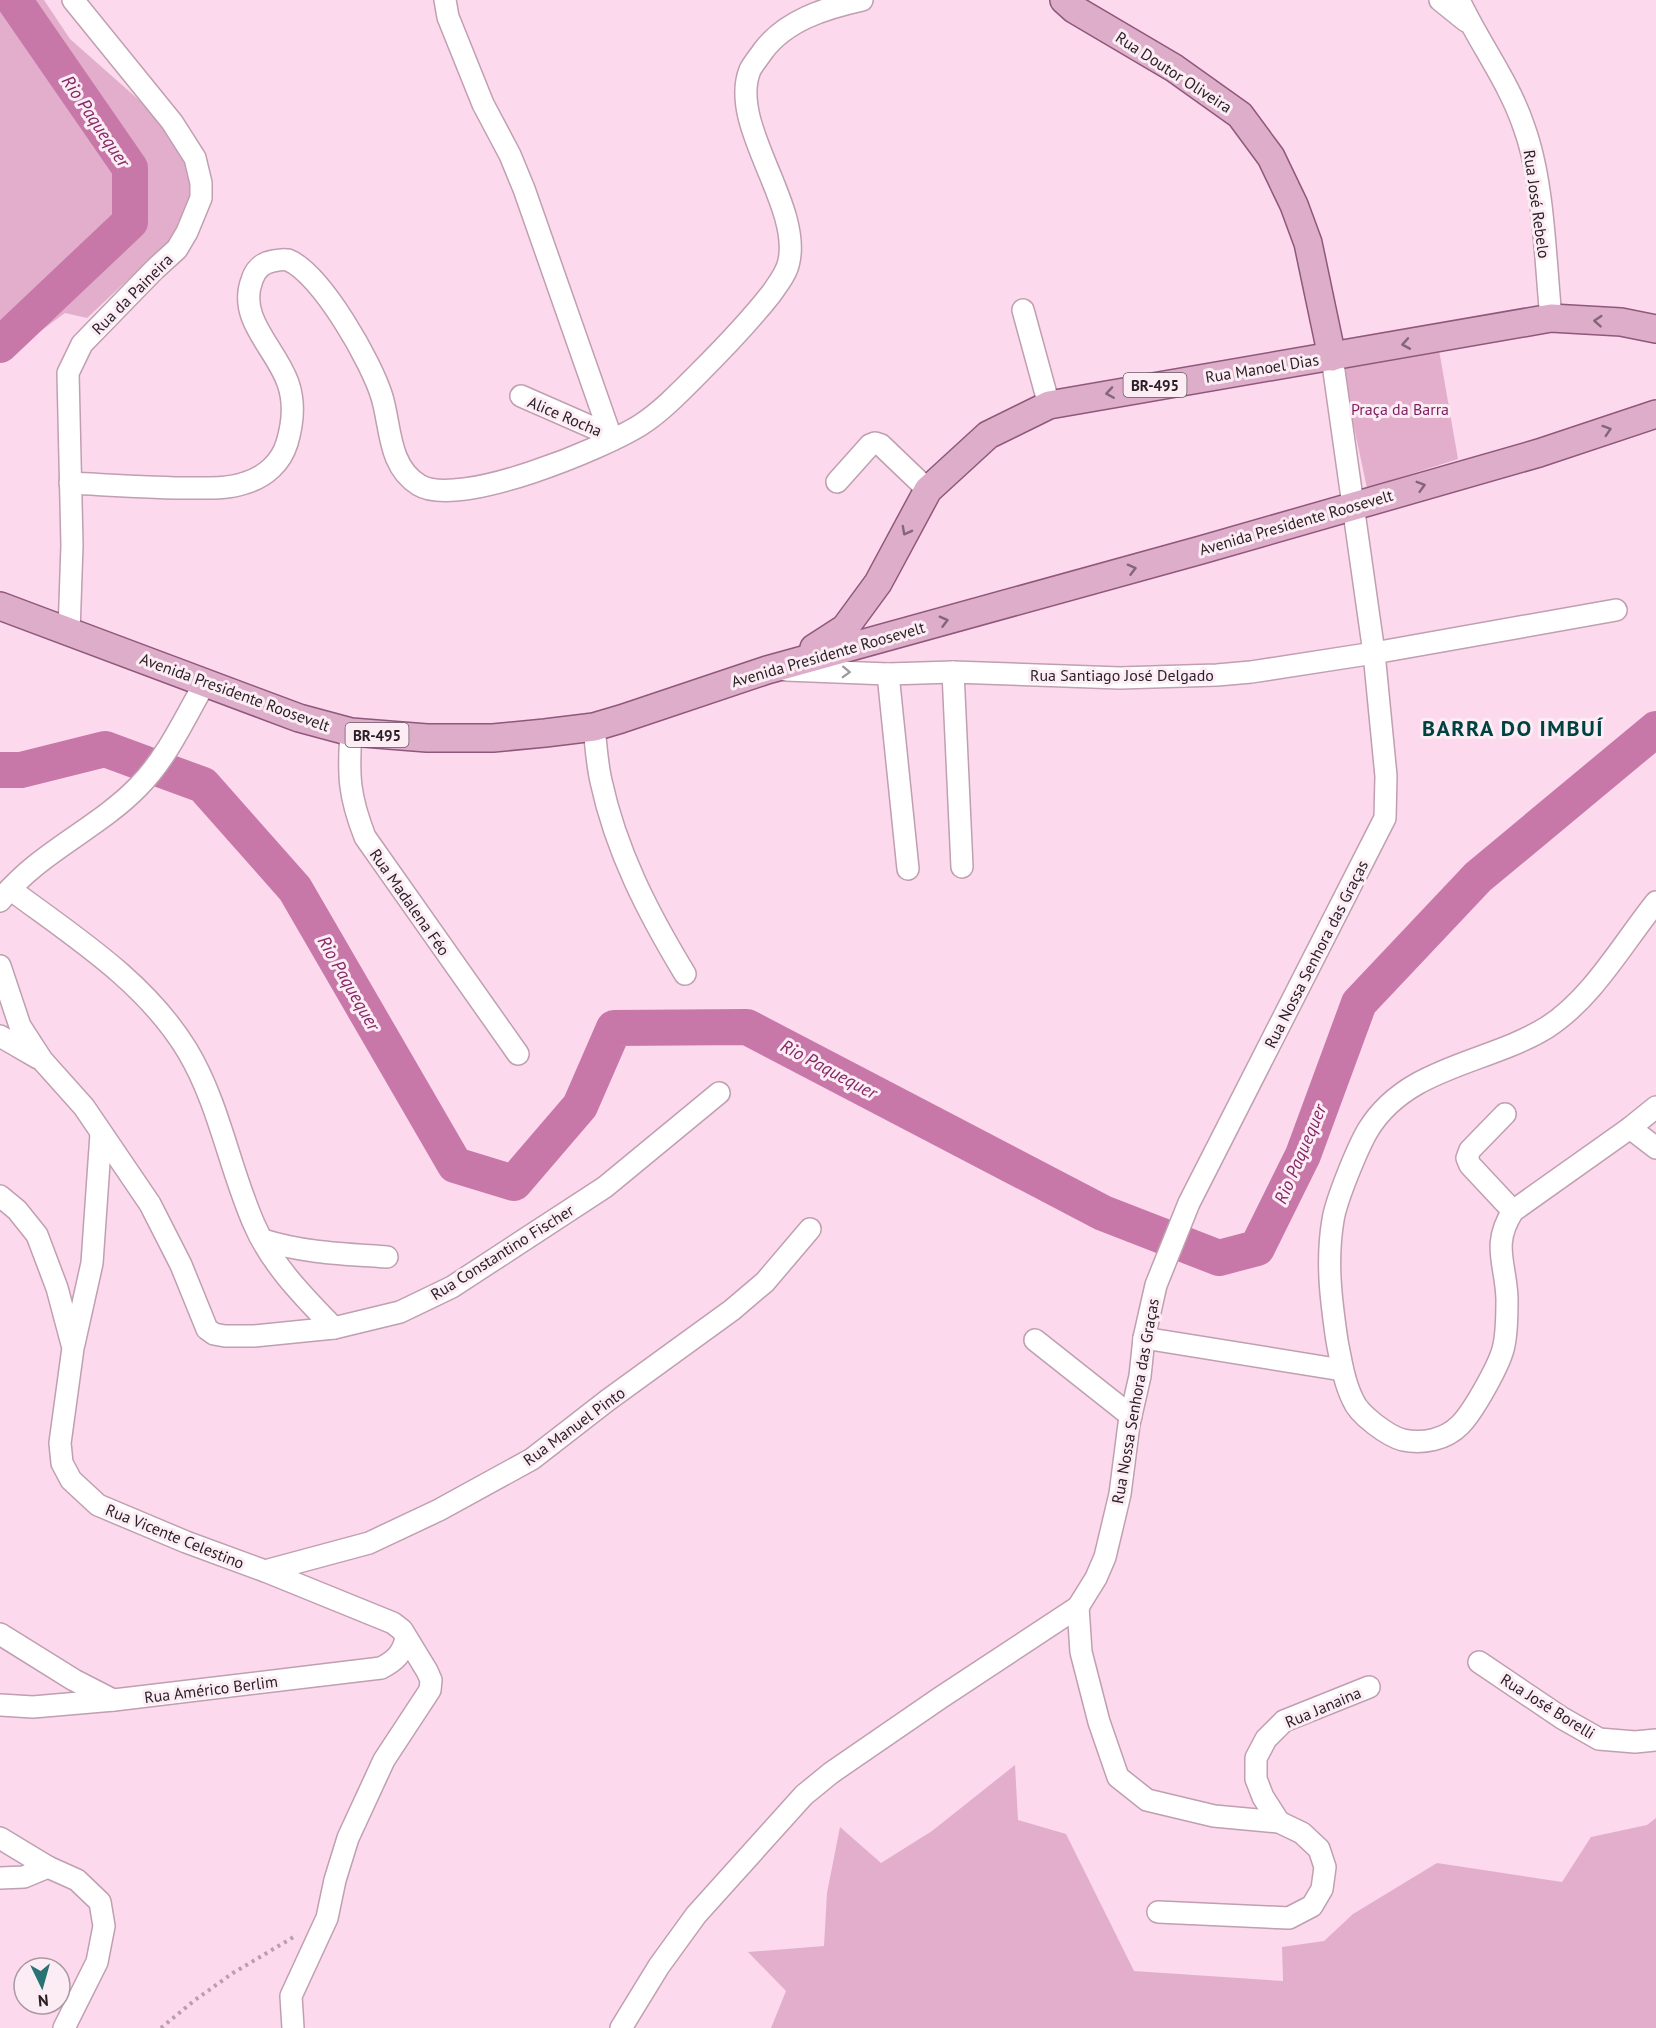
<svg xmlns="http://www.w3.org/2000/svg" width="1656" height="2028" font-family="'PT Sans',sans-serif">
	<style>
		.green { fill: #e2aecc }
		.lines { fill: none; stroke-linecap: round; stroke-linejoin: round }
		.river { stroke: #c878a8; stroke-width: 36 }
		.minor-casing { stroke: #c09fb1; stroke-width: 24 }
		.major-casing { stroke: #8f587a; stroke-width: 30 }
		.path { stroke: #ba9eae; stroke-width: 4; stroke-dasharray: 3 4.5; stroke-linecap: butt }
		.minor { stroke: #fff; stroke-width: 21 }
		.major { stroke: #ddadca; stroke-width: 27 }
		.oneway { stroke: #846678 }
		.oneway2 { stroke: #9f9a9d }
		.labels { text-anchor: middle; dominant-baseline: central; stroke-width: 6; stroke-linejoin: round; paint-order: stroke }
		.shield { fill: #fcedf5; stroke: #695c63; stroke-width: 1.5 }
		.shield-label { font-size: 15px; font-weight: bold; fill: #2a1e25 }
		.street-label { font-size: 16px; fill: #2a1e25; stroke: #fcedf5 }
		.park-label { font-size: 16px; fill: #7e1f60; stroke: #fcedf5 }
		.water-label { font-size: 18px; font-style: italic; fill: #852666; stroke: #fcedf5 }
		.district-label { font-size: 22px; font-weight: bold; letter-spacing: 1.5px; fill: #004241; stroke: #fcedf5 }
	</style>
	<rect width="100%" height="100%" fill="#fcd9ed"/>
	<g class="green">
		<polygon points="0,0 44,0 70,39 208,161 199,213 87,318 65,313 0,361"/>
		<polygon points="1439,350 1458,459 1367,488 1340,362"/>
		<polygon points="1015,1765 1018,1820 1066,1834 1134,1971 1283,1981 1282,1947 1324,1941 1353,1914 1437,1863 1562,1882 1591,1837 1647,1825 1656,1818 1656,2028 771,2028 786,1991 748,1952 824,1946 827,1893 840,1827 881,1863 932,1831"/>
	</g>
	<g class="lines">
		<g class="river">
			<polyline points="0,345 130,222 130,168 14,0"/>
			<polyline points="0,770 21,770 105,749 203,785 295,889 455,1165 514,1183 580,1106 614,1028 747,1027 1103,1213 1219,1258 1257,1248 1303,1155 1359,1003 1478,877 1656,729"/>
		</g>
		<g class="minor-casing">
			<g id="minor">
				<polyline points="445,0 448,17 483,104 510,155 524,189 612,440"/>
				<polyline points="1440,0 1466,21"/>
				<path d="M1459,0C1479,43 1509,82 1524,127C1544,182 1545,258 1551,318"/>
				<polyline points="1023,310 1049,405"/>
				<polyline points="521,396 610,435"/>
				<polyline points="837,482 870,445 875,443 881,445 928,490"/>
				<path d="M70,483C111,485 152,488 192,488C210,488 228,489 245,483C265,477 281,463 287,443C293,423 295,403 288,383C276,348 237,319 252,280C255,270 262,263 273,261C278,260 284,259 288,260C321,273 372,363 382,397C391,427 388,466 419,485C458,509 605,448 642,424C663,410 681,391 699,373C724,348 749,322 771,294C778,284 787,273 789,261C801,204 728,124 750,70C753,64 759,57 763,51C786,20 826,8 862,0"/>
				<polyline points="69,632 72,545 68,373 82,344 155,269 177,249 187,232 201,198 201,183 195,158 172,122 73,0"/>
				<polyline points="786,670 888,674 953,672 1120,678 1217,675 1251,672 1374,653 1616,610"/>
				<polyline points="953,672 962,867"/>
				<polyline points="888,674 908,869"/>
				<path d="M594,727C596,745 597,764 601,781C616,851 648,913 685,974"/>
				<path d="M351,732C348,776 349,796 365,837L518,1054"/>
				<path d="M10,889C73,936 145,981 187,1050C219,1103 229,1167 254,1224C271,1264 304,1297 334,1328"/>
				<path d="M0,901C37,853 96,830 138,787C167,758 184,719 205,683"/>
				<path d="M1656,902C1623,943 1592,999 1546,1028C1487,1064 1407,1066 1368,1130C1358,1147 1336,1200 1333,1220C1326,1261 1331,1300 1337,1341C1341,1361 1344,1382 1353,1400C1359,1415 1388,1436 1403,1440C1423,1444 1445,1440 1460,1425C1473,1412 1501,1363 1504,1345C1507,1331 1507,1314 1507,1299C1506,1263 1491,1245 1513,1211L1630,1128L1656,1107"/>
				<polyline points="0,966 20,1026 42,1060 84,1107 150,1204 181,1265 207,1329 214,1334 225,1336 254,1336 334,1328 400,1312 452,1287 605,1187 719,1093"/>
				<polyline points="0,1036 38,1058"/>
				<polyline points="1505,1114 1470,1150 1467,1158 1470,1165 1513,1211"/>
				<polyline points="1630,1128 1656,1148"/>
				<polyline points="0,1196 17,1210 37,1235 57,1288 73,1348 60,1443 62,1463 71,1480 98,1505 186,1542 265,1571 393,1623 402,1630 427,1671 431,1680 430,1690 384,1760 348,1838 335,1880 327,1918 291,1996 293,2028"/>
				<path d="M263,1240C304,1253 345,1254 387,1257"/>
				<polyline points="1144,1338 1342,1370"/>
				<polyline points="1035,1340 1131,1416"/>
				<polyline points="74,1344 92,1263 101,1134"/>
				<polyline points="265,1571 369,1543 439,1510 532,1459 608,1400 732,1310 765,1282 810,1229"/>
				<polyline points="1078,1607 1081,1652 1099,1722 1118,1777 1147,1800 1214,1816 1279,1822 1302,1833 1319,1849 1325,1867 1322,1889 1312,1906 1289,1918 1158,1912"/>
				<polyline points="0,1634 74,1680 113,1700"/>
				<polyline points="1479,1662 1562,1718 1599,1739 1635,1742 1656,1740"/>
				<path d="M0,1705L33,1707L114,1700L381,1668C395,1661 402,1654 406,1639"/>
				<polyline points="1279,1822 1263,1797 1256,1779 1256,1758 1266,1739 1284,1721 1369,1687"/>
				<polyline points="0,1838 48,1867 24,1877 0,1878"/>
				<polyline points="48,1867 77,1880 100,1902 104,1926 97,1962 64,2028"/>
				<polyline points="621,2028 659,1966 696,1915 804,1795 831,1773 940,1698 1078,1607 1096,1578 1105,1557 1120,1494 1129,1424 1140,1376 1144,1338 1156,1285 1189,1203 1385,818 1386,776 1374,653 1332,357"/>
			</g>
		</g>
		<g class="major-casing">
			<g id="major">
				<polyline points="1064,0 1074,9 1174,68 1240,115 1271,157 1294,205 1308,243 1332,357"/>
				<polyline points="0,606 299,718 351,732 427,738 493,738 545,733 594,727 621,719 767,670 1201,550 1539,453 1656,414"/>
				<polyline points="814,648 845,628 878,583 928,490 988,435 1049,405 1551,318 1621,322 1656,329"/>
			</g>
		</g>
		<polyline class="path" points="161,2028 195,2000 233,1973 297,1935"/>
		<use href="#minor" class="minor"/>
		<use href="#major" class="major"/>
	</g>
	<defs><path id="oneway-chevron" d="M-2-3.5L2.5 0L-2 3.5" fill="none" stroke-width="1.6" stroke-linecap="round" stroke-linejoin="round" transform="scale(1.5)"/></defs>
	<g class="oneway">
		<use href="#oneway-chevron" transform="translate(1598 321) rotate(-176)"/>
		<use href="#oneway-chevron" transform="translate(1406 344) rotate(170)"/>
		<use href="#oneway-chevron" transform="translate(1110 393) rotate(171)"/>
		<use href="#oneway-chevron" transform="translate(1607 430) rotate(-18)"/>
		<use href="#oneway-chevron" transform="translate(1421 486) rotate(-16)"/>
		<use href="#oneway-chevron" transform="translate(906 531) rotate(118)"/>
		<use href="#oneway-chevron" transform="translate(1132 569) rotate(-15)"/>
		<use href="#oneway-chevron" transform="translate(944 621) rotate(-15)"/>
	</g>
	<use class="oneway2" href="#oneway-chevron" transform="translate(846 672) rotate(2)"/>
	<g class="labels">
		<g class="shield">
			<rect x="1123.5" y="373" width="63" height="24" rx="4.5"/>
			<rect x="345.5" y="723" width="63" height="24" rx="4.5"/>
		</g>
		<g class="shield-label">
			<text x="1155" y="385">BR-495</text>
			<text x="377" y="735">BR-495</text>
		</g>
		<g class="street-label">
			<text transform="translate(1174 72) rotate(33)">Rua Doutor Oliveira</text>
			<text transform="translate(1537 204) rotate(82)">Rua José Rebelo</text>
			<text transform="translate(132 294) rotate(-45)">Rua da Paineira</text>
			<text transform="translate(1262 368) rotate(-9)">Rua Manoel Dias</text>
			<text transform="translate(565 416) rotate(23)">Alice Rocha</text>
			<text transform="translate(1296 522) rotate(-16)">Avenida Presidente Roosevelt</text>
			<text transform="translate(828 654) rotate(-16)">Avenida Presidente Roosevelt</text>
			<text x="1122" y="675">Rua Santiago José Delgado</text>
			<text transform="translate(235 692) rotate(20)">Avenida Presidente Roosevelt</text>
			<text transform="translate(410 902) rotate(55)">Rua Madalena Féo</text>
			<text transform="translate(1316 954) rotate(-63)">Rua Nossa Senhora das Graças</text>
			<text transform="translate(502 1252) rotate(-32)">Rua Constantino Fischer</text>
			<text transform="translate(1135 1401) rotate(-80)">Rua Nossa Senhora das Graças</text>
			<text transform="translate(574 1426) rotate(-36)">Rua Manuel Pinto</text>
			<text transform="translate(175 1536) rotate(22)">Rua Vicente Celestino</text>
			<text transform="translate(211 1689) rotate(-7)">Rua Américo Berlim</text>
			<text transform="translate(1548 1706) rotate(32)">Rua José Borelli</text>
			<text transform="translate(1323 1707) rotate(-23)">Rua Janaina</text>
		</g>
		<g class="park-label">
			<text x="1400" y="409">Praça da Barra</text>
		</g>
		<g class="water-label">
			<text transform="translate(96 121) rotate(56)">Rio Paquequer</text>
			<text transform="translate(349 983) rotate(60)">Rio Paquequer</text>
			<text transform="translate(829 1069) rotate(28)">Rio Paquequer</text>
			<text transform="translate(1300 1154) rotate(-67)">Rio Paquequer</text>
		</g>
		<g class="district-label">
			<text x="1513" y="728">BARRA DO IMBUÍ</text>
		</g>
	</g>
	<g transform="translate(42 1986) rotate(175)"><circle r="28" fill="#fcedf5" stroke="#a89aa2" stroke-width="1.5"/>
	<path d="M0-4.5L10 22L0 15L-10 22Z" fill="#297472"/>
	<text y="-9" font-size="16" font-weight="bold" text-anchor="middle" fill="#2a1e25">N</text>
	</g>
</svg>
